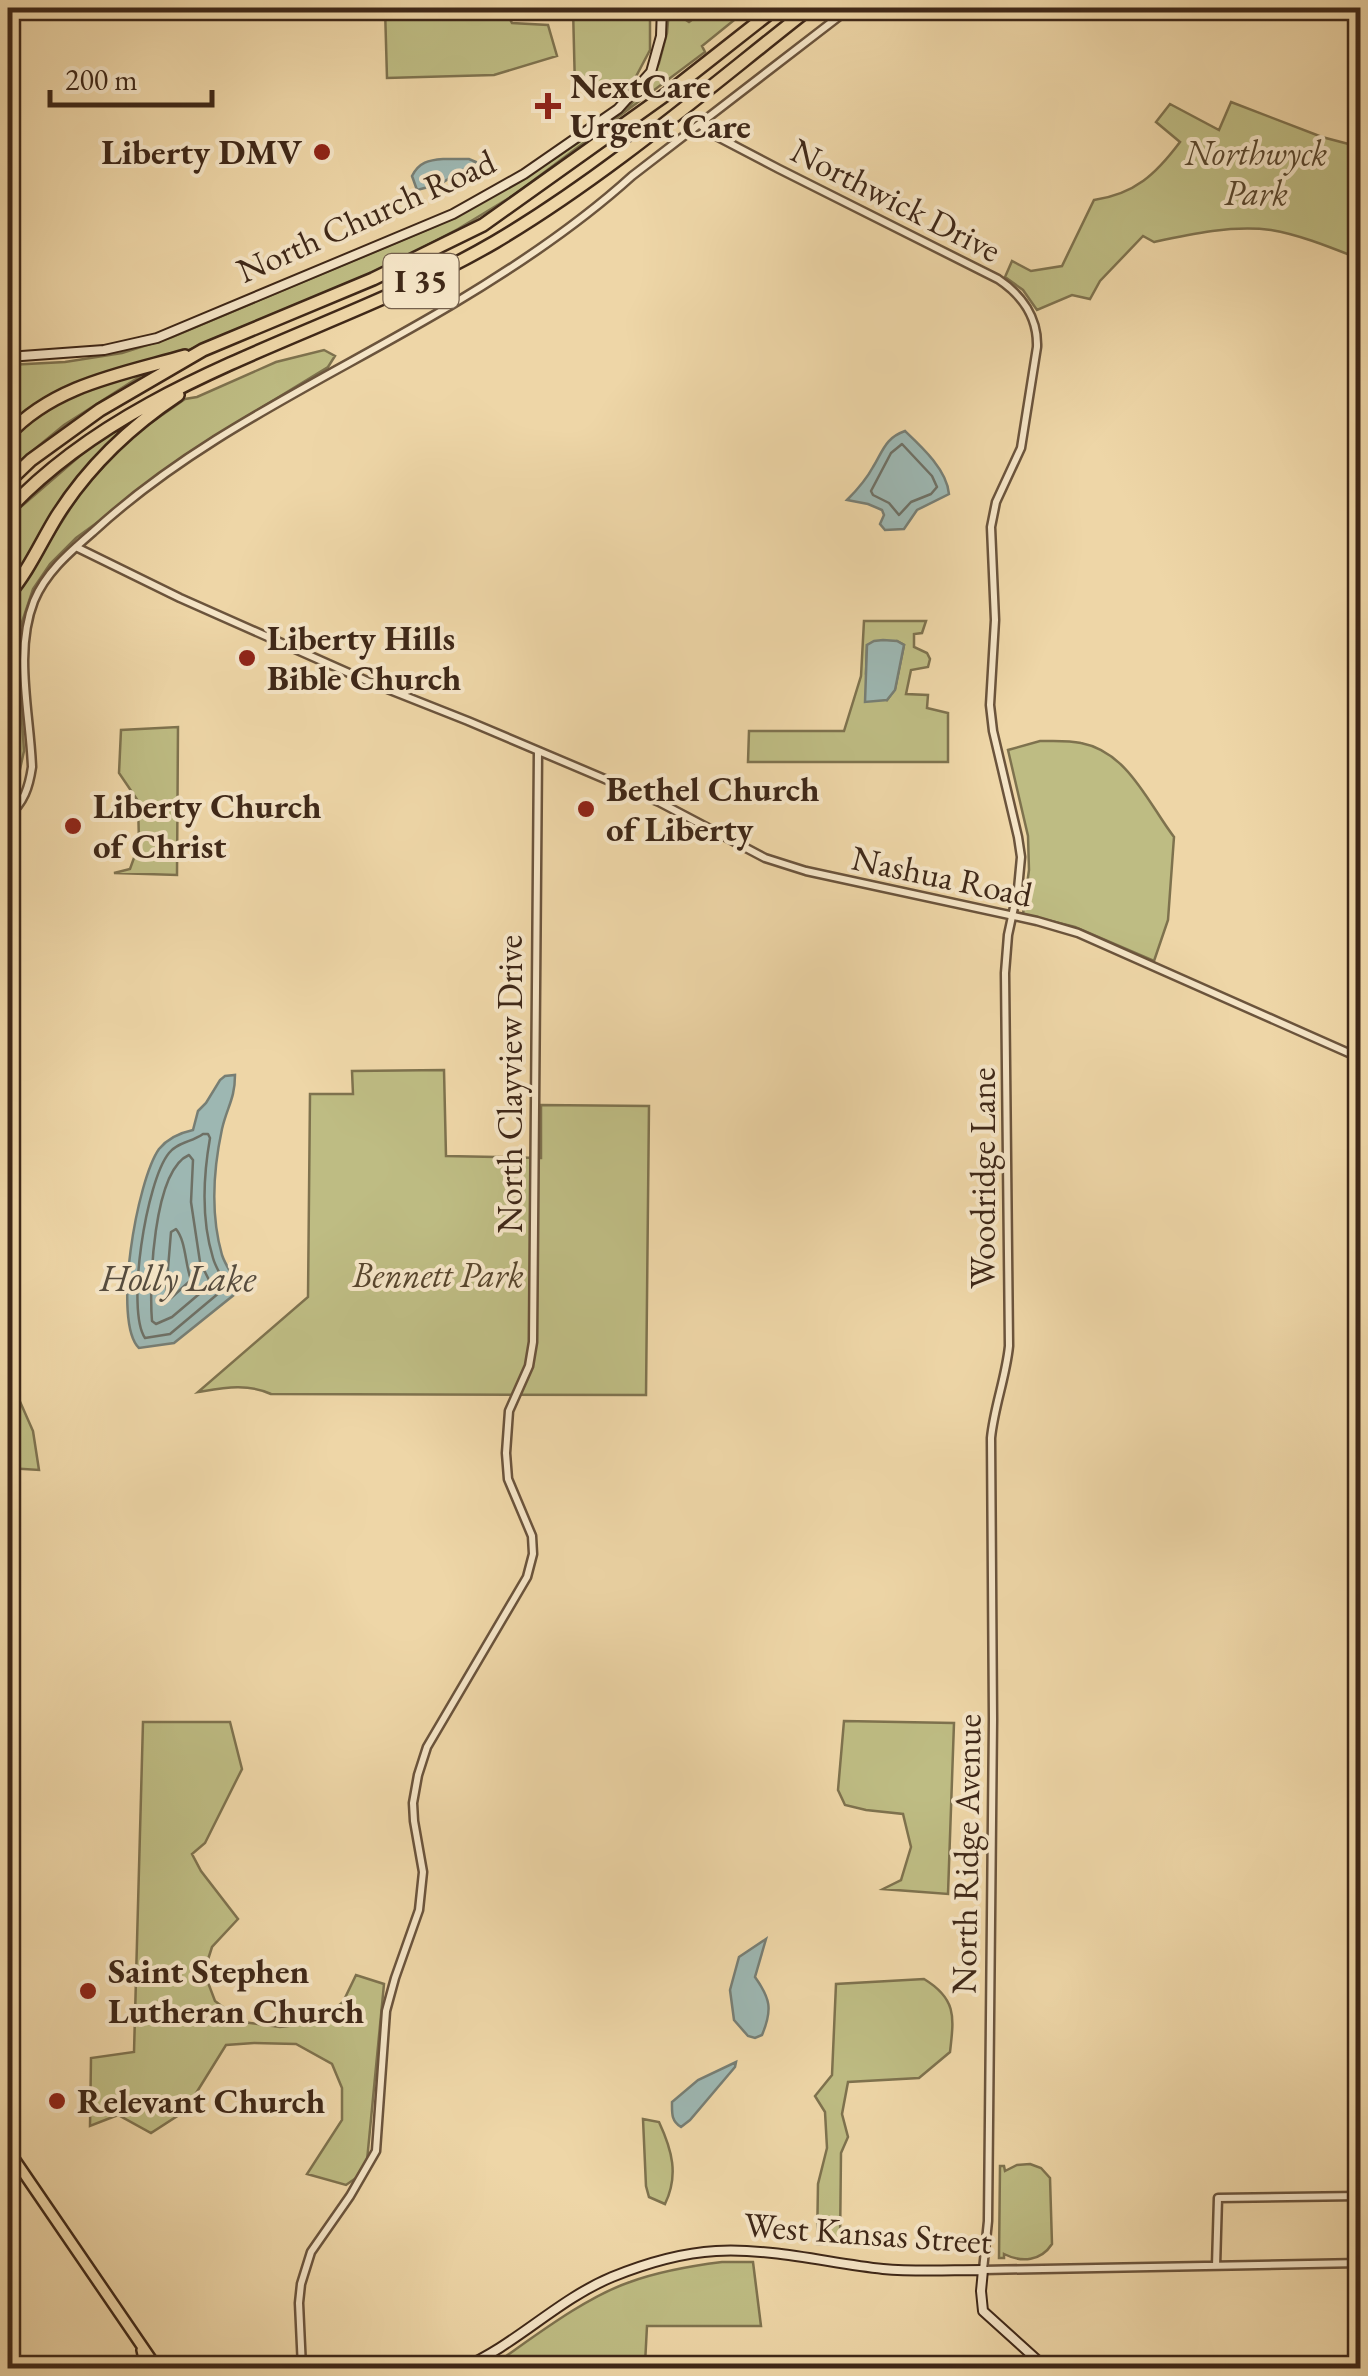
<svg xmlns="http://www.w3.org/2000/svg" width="1368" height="2376" font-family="'EB Garamond',serif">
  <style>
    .green { fill: #bebc83; stroke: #7e724e; stroke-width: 2.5; fill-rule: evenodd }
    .water { fill: #9db7b2; stroke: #777e74; stroke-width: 2.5 }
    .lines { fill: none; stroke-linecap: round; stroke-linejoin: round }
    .shore { stroke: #6e7065; stroke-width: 2.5 }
    .tertiary-casing { stroke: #6b543c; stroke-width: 11 }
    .secondary-casing { stroke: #3f2818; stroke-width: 12 }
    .primary-casing { stroke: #3f2818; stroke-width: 14 }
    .motorway-casing { stroke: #3f2818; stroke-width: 16 }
    .tertiary { stroke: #f4e4c6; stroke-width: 6 }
    .secondary { stroke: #f4e4c6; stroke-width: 8 }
    .primary { stroke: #eed6a7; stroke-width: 9 }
    .motorway { stroke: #eed6a7; stroke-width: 11 }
    .poi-dot { fill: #8f2418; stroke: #f4e4c6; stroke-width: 4 }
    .labels { text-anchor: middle; stroke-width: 8; stroke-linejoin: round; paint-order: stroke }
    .shield { fill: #f4e4c6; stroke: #75604c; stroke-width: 2.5 }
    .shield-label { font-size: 32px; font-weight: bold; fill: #3f2818 }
    .poi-label { font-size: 35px; font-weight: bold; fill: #3f2818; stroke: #f4e4c6; text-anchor: start }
    .park-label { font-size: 35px; font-style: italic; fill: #58462d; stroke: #f4e4c6 }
    .street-label { font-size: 35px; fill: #3f2818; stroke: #f4e4c6 }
    .water-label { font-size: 38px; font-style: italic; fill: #564c3e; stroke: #f4e4c6 }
  </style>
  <rect width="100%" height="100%" fill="#eed6a7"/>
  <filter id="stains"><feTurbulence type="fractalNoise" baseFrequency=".002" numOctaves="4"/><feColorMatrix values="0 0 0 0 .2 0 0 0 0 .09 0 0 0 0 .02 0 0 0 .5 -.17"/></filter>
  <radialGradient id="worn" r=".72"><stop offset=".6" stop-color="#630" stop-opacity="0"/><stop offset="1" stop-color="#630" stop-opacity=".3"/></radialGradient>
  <!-- green -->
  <path class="green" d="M385,8L435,18L436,11L472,13L481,8H504L512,23L548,25L557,56L494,75L387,78Z
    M573,8H650V50L632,84L575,88Z
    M708,8H749L702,46L705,52L514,195L458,229L361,280L189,350L79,384L38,404L8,426V365L65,362L122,353L172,337L438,225L505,189L554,159L623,112L648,87L659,63L667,33L669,9L689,22Z
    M1231,102L1322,137L1360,147V259C1332,248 1301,235 1271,230C1232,225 1191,234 1154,242L1143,236L1100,281L1090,299L1072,295L1037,310L1023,290L1005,277L1012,261L1031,271L1062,266L1094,200C1135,194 1156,174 1180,142L1156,122L1170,104L1219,130Z
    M324,350L335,356L328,367L220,433L76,538L50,564L33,589L20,628L18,658L24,751L15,792L8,802V602L28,575L82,490L132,436L185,399L197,397L276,362Z
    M150,370L64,425L8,471V442L16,433L63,398Z
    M146,411L60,502L8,589V518L89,448Z
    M864,621H926L922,633L914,634V647L927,653L930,659L928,667L911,670L906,694L928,695L927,708L948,713V762H748L749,731H844L861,676ZM897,641L904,645L895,689L887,700L866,674L867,645Z
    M178,727L177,875L114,873L130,869L139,844L138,801L119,773L121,730Z
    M1040,741C1053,741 1068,740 1081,743C1128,752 1148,803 1174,837L1168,920L1154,961L1075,927L1023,914L1029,870L1028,836L1008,750Z
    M444,1070L446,1156L541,1158V1105L649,1106L646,1395L271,1394C247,1383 223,1388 198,1392L308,1297L310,1094H353L352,1071Z
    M8,1339L14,1388L33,1431L39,1470L8,1468Z
    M844,1721L954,1723L948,1894L883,1889L901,1880L911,1847L903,1814L866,1810L845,1805L838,1790Z
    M143,1722H230L242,1769L205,1843L192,1854L201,1871L238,1919L212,1947L204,1972L215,2001L243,2022L280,2027L319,2022L343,2002L356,1975L384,1984L366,2171L346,2185L307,2174L342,2120V2088L332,2064L296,2044L254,2043L226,2045L185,2111L151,2133L118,2115L90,2126L91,2058L134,2052Z
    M924,1979C957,1999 954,2017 950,2052L919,2078L848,2082L842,2114L848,2137L841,2153L840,2245L817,2244L818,2184L827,2148L825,2112L815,2096L832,2075L836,1984Z
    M643,2119L659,2122C672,2150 679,2175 665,2204L649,2197L646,2186Z
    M1030,2164L1041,2168L1050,2178L1052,2244C1041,2261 1022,2263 1004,2254V2258H999L1000,2166H1004L1005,2171L1017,2165Z
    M722,2262H753L761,2326H647L645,2364L572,2366L565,2368H489C530,2340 583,2298 630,2282C660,2271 690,2266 722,2262Z"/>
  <!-- water -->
  <path class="water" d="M443,159H469L476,162L440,184L417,190L412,176C419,162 429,160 443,159Z
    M905,431C922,447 947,470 949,494L917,510L904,529L885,530L880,524L884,515L882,510L868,504L847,500C857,490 866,480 873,467C883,451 885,438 905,431Z
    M883,640L897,641L904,645L895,690L887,700L865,702L867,645L874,641Z
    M235,1075C235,1099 227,1107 222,1129C213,1171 210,1213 222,1255C226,1267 235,1278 240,1290L174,1343L139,1348C112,1322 137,1180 159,1149C168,1138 179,1133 193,1130L198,1111L206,1103L220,1080L225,1076Z
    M766,1939L755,1977C770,1998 773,2009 762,2035L755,2038L748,2036L734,2020L730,1990L739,1957Z
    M736,2062L735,2067L690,2120L681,2127C671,2121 672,2113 672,2102L698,2080Z"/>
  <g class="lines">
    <!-- shore -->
    <path class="shore" d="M902,444L932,476L937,487L931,494L911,502L899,515L889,503L873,495L871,491L891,453Z
      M203,1134H208L210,1138C203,1178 201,1219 213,1258C216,1269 223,1277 226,1287L170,1334L145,1338C126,1310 146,1181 169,1153C178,1142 192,1142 203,1134Z
      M189,1155L193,1160L191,1202L200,1262L211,1284L172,1317L156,1324L152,1321C149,1286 153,1170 189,1155Z
      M176,1229C186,1241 185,1264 191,1280L171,1298L166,1293L171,1232Z"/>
    <defs>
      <path id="tertiary" d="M700,125L716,136L779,169L998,279C1022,295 1038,318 1037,347L1021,448L996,502L991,527L995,620L990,705L993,731L1018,837L1021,857L1018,889L1008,935L1005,973L1009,1346C1006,1377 994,1407 991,1438L993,1719L988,2221L983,2270L1360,2263
        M76,547L180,598L367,681L468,721L659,802L765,858L806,871L1037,921L1078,933L1360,1058
        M8,816C24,803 29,787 32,767C30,713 14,652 34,601C46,572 70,552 93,532C198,435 331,377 453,304C515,267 578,225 632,176L850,8
        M1216,2266L1218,2198L1360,2196
        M302,2368L299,2303L301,2284L311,2252L350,2196L376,2151L386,2011L395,1978L419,1910L423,1872L414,1821L413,1803L418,1775L427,1747L527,1577L533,1554L532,1536L508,1479L506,1453L509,1411L529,1366L533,1342L538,752"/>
      <path id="secondary" d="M8,357L104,350L157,338L453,214L524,174L618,109L651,72L661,36L662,8
        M462,2368C516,2345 557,2300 612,2277C644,2264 681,2253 716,2251C772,2248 828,2263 883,2269C916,2272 950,2270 983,2270L981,2291L983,2311L1046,2368"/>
      <path id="primary" d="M8,2150L157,2368
        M142,2350L146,2368"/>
      <path id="motorway" d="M8,435C54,385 122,374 185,356
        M8,482L31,460L100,410L203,350L373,279L483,225L668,93L776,8
        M8,510C136,373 336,335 495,242C608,175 708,88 810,8
        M8,595C28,572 41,542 57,516C88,467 130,427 178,395"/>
    </defs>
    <!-- tertiary casing -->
    <use href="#tertiary" class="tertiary-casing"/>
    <!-- secondary casing -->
    <use href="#secondary" class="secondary-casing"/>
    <!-- primary casing -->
    <use href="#primary" class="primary-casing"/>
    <!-- motorway casing -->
    <use href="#motorway" class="motorway-casing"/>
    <!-- tertiary -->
    <use href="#tertiary" class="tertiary"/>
    <!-- secondary -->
    <use href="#secondary" class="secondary"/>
    <!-- primary -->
    <use href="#primary" class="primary"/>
    <!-- motorway -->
    <use href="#motorway" class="motorway"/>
  </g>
  <!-- markers -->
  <g class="poi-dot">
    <path d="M543 91h10v10h10v10h-10v10h-10v-10h-10v-10h10z"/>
    <circle cx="322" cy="152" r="10"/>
    <circle cx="247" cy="658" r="10"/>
    <circle cx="586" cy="809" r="10"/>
    <circle cx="73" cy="826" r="10"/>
    <circle cx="88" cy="1991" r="10"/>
    <circle cx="57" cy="2101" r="10"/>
  </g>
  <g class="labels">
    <!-- shield labels -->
    <rect class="shield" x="383.5" y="254" width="75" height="54" rx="8"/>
    <g class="shield-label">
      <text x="421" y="292">I 35</text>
    </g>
    <!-- poi labels -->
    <g class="poi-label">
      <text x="570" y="98">NextCare<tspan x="570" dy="40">Urgent Care</tspan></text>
      <text x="302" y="164" text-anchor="end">Liberty DMV</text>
      <text x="267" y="650">Liberty Hills<tspan x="267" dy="40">Bible Church</tspan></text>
      <text x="606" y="801">Bethel Church<tspan x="606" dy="40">of Liberty</tspan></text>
      <text x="93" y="818">Liberty Church<tspan x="93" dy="40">of Christ</tspan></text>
      <text x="108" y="1983">Saint Stephen<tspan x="108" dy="40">Lutheran Church</tspan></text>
      <text x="77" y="2113">Relevant Church</text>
    </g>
    <!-- park labels -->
    <g class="park-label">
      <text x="1256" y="165">Northwyck<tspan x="1256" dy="40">Park</tspan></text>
      <text x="438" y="1287">Bennett Park</text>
    </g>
    <!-- street labels -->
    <g class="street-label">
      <text transform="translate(896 200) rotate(27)" y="12">Northwick Drive</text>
      <text transform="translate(366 216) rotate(-24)" y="12">North Church Road</text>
      <text transform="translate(942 876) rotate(12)" y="12">Nashua Road</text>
      <text transform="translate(510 1084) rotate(-90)" y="12">North Clayview Drive</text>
      <text transform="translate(983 1178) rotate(-90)" y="12">Woodridge Lane</text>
      <text transform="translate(966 1854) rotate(-89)" y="12">North Ridge Avenue</text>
      <text transform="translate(868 2233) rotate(4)" y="12">West Kansas Street</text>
    </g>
    <!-- water labels -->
    <g class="water-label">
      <text x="178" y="1291">Holly Lake</text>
    </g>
  </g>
  <!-- margin -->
  <rect width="1368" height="2376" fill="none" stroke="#eed6a7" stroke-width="40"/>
  <rect x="10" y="10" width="1348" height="2356" fill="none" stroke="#3f2818" stroke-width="5"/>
  <rect x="20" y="20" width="1328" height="2336" fill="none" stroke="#3f2818" stroke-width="2.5"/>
  <!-- scale -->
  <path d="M50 90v15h162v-15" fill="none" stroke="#3f2818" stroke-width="5"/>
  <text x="65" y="90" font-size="30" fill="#3f2818" stroke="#f4e4c6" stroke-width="8" paint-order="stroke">200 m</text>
  <rect width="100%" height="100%" filter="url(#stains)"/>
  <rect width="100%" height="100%" fill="url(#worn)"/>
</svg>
